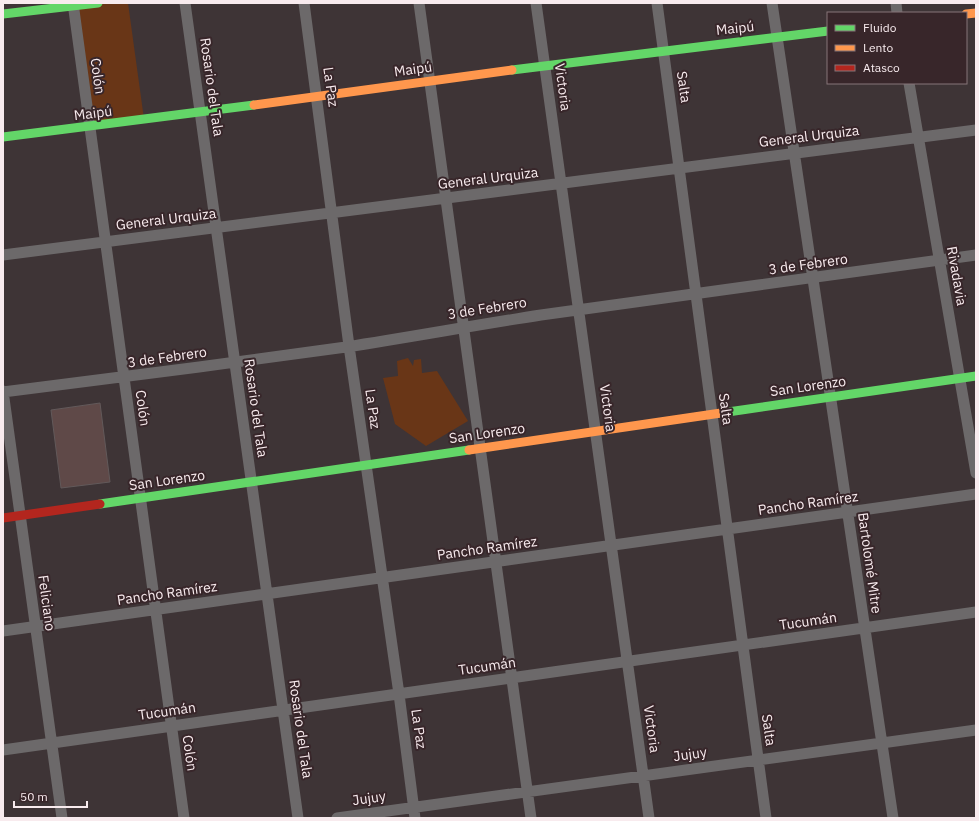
<svg xmlns="http://www.w3.org/2000/svg" width="979" height="821" font-family="'IBM Plex Sans',sans-serif">
  <style>
    .green { fill: #693617 }
    .building { fill: #5f4948; stroke: #62595a }
    .lines { fill: none; stroke-linecap: round; stroke-linejoin: round }
    .street { stroke: #6c696a; stroke-width: 11 }
    .fast { stroke: #63d668; stroke-width: 9 }
    .slow { stroke: #ff974d; stroke-width: 9 }
    .jam { stroke: #b3261e; stroke-width: 9 }
    .labels { text-anchor: middle; stroke-width: 4; stroke-linejoin: round; paint-order: stroke }
    .street-label { font-size: 14px; fill: #f8ebee; stroke: #38262a }
  </style>
  <rect width="100%" height="100%" fill="#3e3436"/>
  <!-- green -->
  <path class="green" d="M104,3H128L144,119L90,126L74,7Z
    M408,358L413,366L414,360L421,359L422,373L437,371L468,421L426,446L395,424L383,378L398,376L397,361Z"/>
  <!-- building -->
  <path class="building" d="M100,403L110,482L61,488L51,410Z"/>
  <g class="lines">
    <!-- street -->
    <path class="street" d="M73,3L184,818
      M185,3L298,818
      M304,3L349,346L399,694L415,818
      M419,3L531,818
      M536,3L649,818
      M657,3L766,818
      M772,3L893,818
      M896,3L897,13
      M909,83L976,473
      M3,255L976,130
      M3,391L62,818
      M3,392C117,378 232,363 346,347C411,337 476,325 541,315C686,294 831,276 976,255
      M3,631L976,494
      M3,750L976,612
      M337,818L976,730"/>
    <!-- fast -->
    <path class="fast" d="M3,14L98,3
      M512,70L828,31
      M3,137L254,105
      M721,413L976,376
      M100,504L469,450"/>
    <!-- slow -->
    <path class="slow" d="M966,14L976,13
      M254,105L512,70
      M469,450L721,413"/>
    <!-- jam -->
    <path class="jam" d="M3,518L100,504"/>
  </g>
  <g class="labels">
    <!-- street labels -->
    <g class="street-label">
      <text transform="translate(735 28) rotate(-6)" y="5">Maipú</text>
      <text transform="translate(413 69) rotate(-8)" y="5">Maipú</text>
      <text transform="translate(98 76) rotate(82)" y="5">Colón</text>
      <text transform="translate(212 87) rotate(82)" y="5">Rosario del Tala</text>
      <text transform="translate(331 87) rotate(82)" y="5">La Paz</text>
      <text transform="translate(563 87) rotate(82)" y="5">Victoria</text>
      <text transform="translate(684 87) rotate(82)" y="5">Salta</text>
      <text transform="translate(93 113) rotate(-7)" y="5">Maipú</text>
      <text transform="translate(809 136) rotate(-7)" y="5">General Urquiza</text>
      <text transform="translate(488 178) rotate(-7)" y="5">General Urquiza</text>
      <text transform="translate(166 219) rotate(-7)" y="5">General Urquiza</text>
      <text transform="translate(808 264) rotate(-8)" y="5">3 de Febrero</text>
      <text transform="translate(957 276) rotate(80)" y="5">Rivadavia</text>
      <text transform="translate(487 308) rotate(-9)" y="5">3 de Febrero</text>
      <text transform="translate(167 357) rotate(-8)" y="5">3 de Febrero</text>
      <text transform="translate(808 386) rotate(-8)" y="5">San Lorenzo</text>
      <text transform="translate(143 408) rotate(82)" y="5">Colón</text>
      <text transform="translate(256 408) rotate(82)" y="5">Rosario del Tala</text>
      <text transform="translate(608 408) rotate(82)" y="5">Victoria</text>
      <text transform="translate(373 409) rotate(82)" y="5">La Paz</text>
      <text transform="translate(726 409) rotate(82)" y="5">Salta</text>
      <text transform="translate(487 433) rotate(-8)" y="5">San Lorenzo</text>
      <text transform="translate(167 480) rotate(-8)" y="5">San Lorenzo</text>
      <text transform="translate(808 503) rotate(-8)" y="5">Pancho Ramírez</text>
      <text transform="translate(487 548) rotate(-8)" y="5">Pancho Ramírez</text>
      <text transform="translate(870 563) rotate(82)" y="5">Bartolomé Mitre</text>
      <text transform="translate(167 593) rotate(-8)" y="5">Pancho Ramírez</text>
      <text transform="translate(47 603) rotate(82)" y="5">Feliciano</text>
      <text transform="translate(808 621) rotate(-8)" y="5">Tucumán</text>
      <text transform="translate(487 666) rotate(-8)" y="5">Tucumán</text>
      <text transform="translate(167 711) rotate(-8)" y="5">Tucumán</text>
      <text transform="translate(301 729) rotate(82)" y="5">Rosario del Tala</text>
      <text transform="translate(419 729) rotate(82)" y="5">La Paz</text>
      <text transform="translate(652 729) rotate(82)" y="5">Victoria</text>
      <text transform="translate(769 730) rotate(82)" y="5">Salta</text>
      <text transform="translate(190 753) rotate(82)" y="5">Colón</text>
      <text transform="translate(690 754) rotate(-8)" y="5">Jujuy</text>
      <text transform="translate(369 798) rotate(-8)" y="5">Jujuy</text>
    </g>
  </g>
  <!-- border -->
  <rect width="979" height="821" fill="none" stroke="#f8ebee" stroke-width="8"/>
  <!-- legend -->
  <rect x="827" y="12" width="140" height="72" fill="#38262a" stroke="#857578"/>
  <rect x="835" y="25" width="20" height="6" fill="#63d668" stroke="#857578"/>
  <text x="863" y="32" font-size="12" fill="#f8ebee">Fluido</text>
  <rect x="835" y="45" width="20" height="6" fill="#ff974d" stroke="#857578"/>
  <text x="863" y="52" font-size="12" fill="#f8ebee">Lento</text>
  <rect x="835" y="65" width="20" height="6" fill="#b3261e" stroke="#857578"/>
  <text x="863" y="72" font-size="12" fill="#f8ebee">Atasco</text>
  <!-- scale -->
  <path d="M14 801v6h73v-6" fill="none" stroke="#f8ebee" stroke-width="2"/>
  <text x="20" y="801" font-size="12" fill="#f8ebee" stroke="#38262a" stroke-width="3" paint-order="stroke">50 m</text>
</svg>
